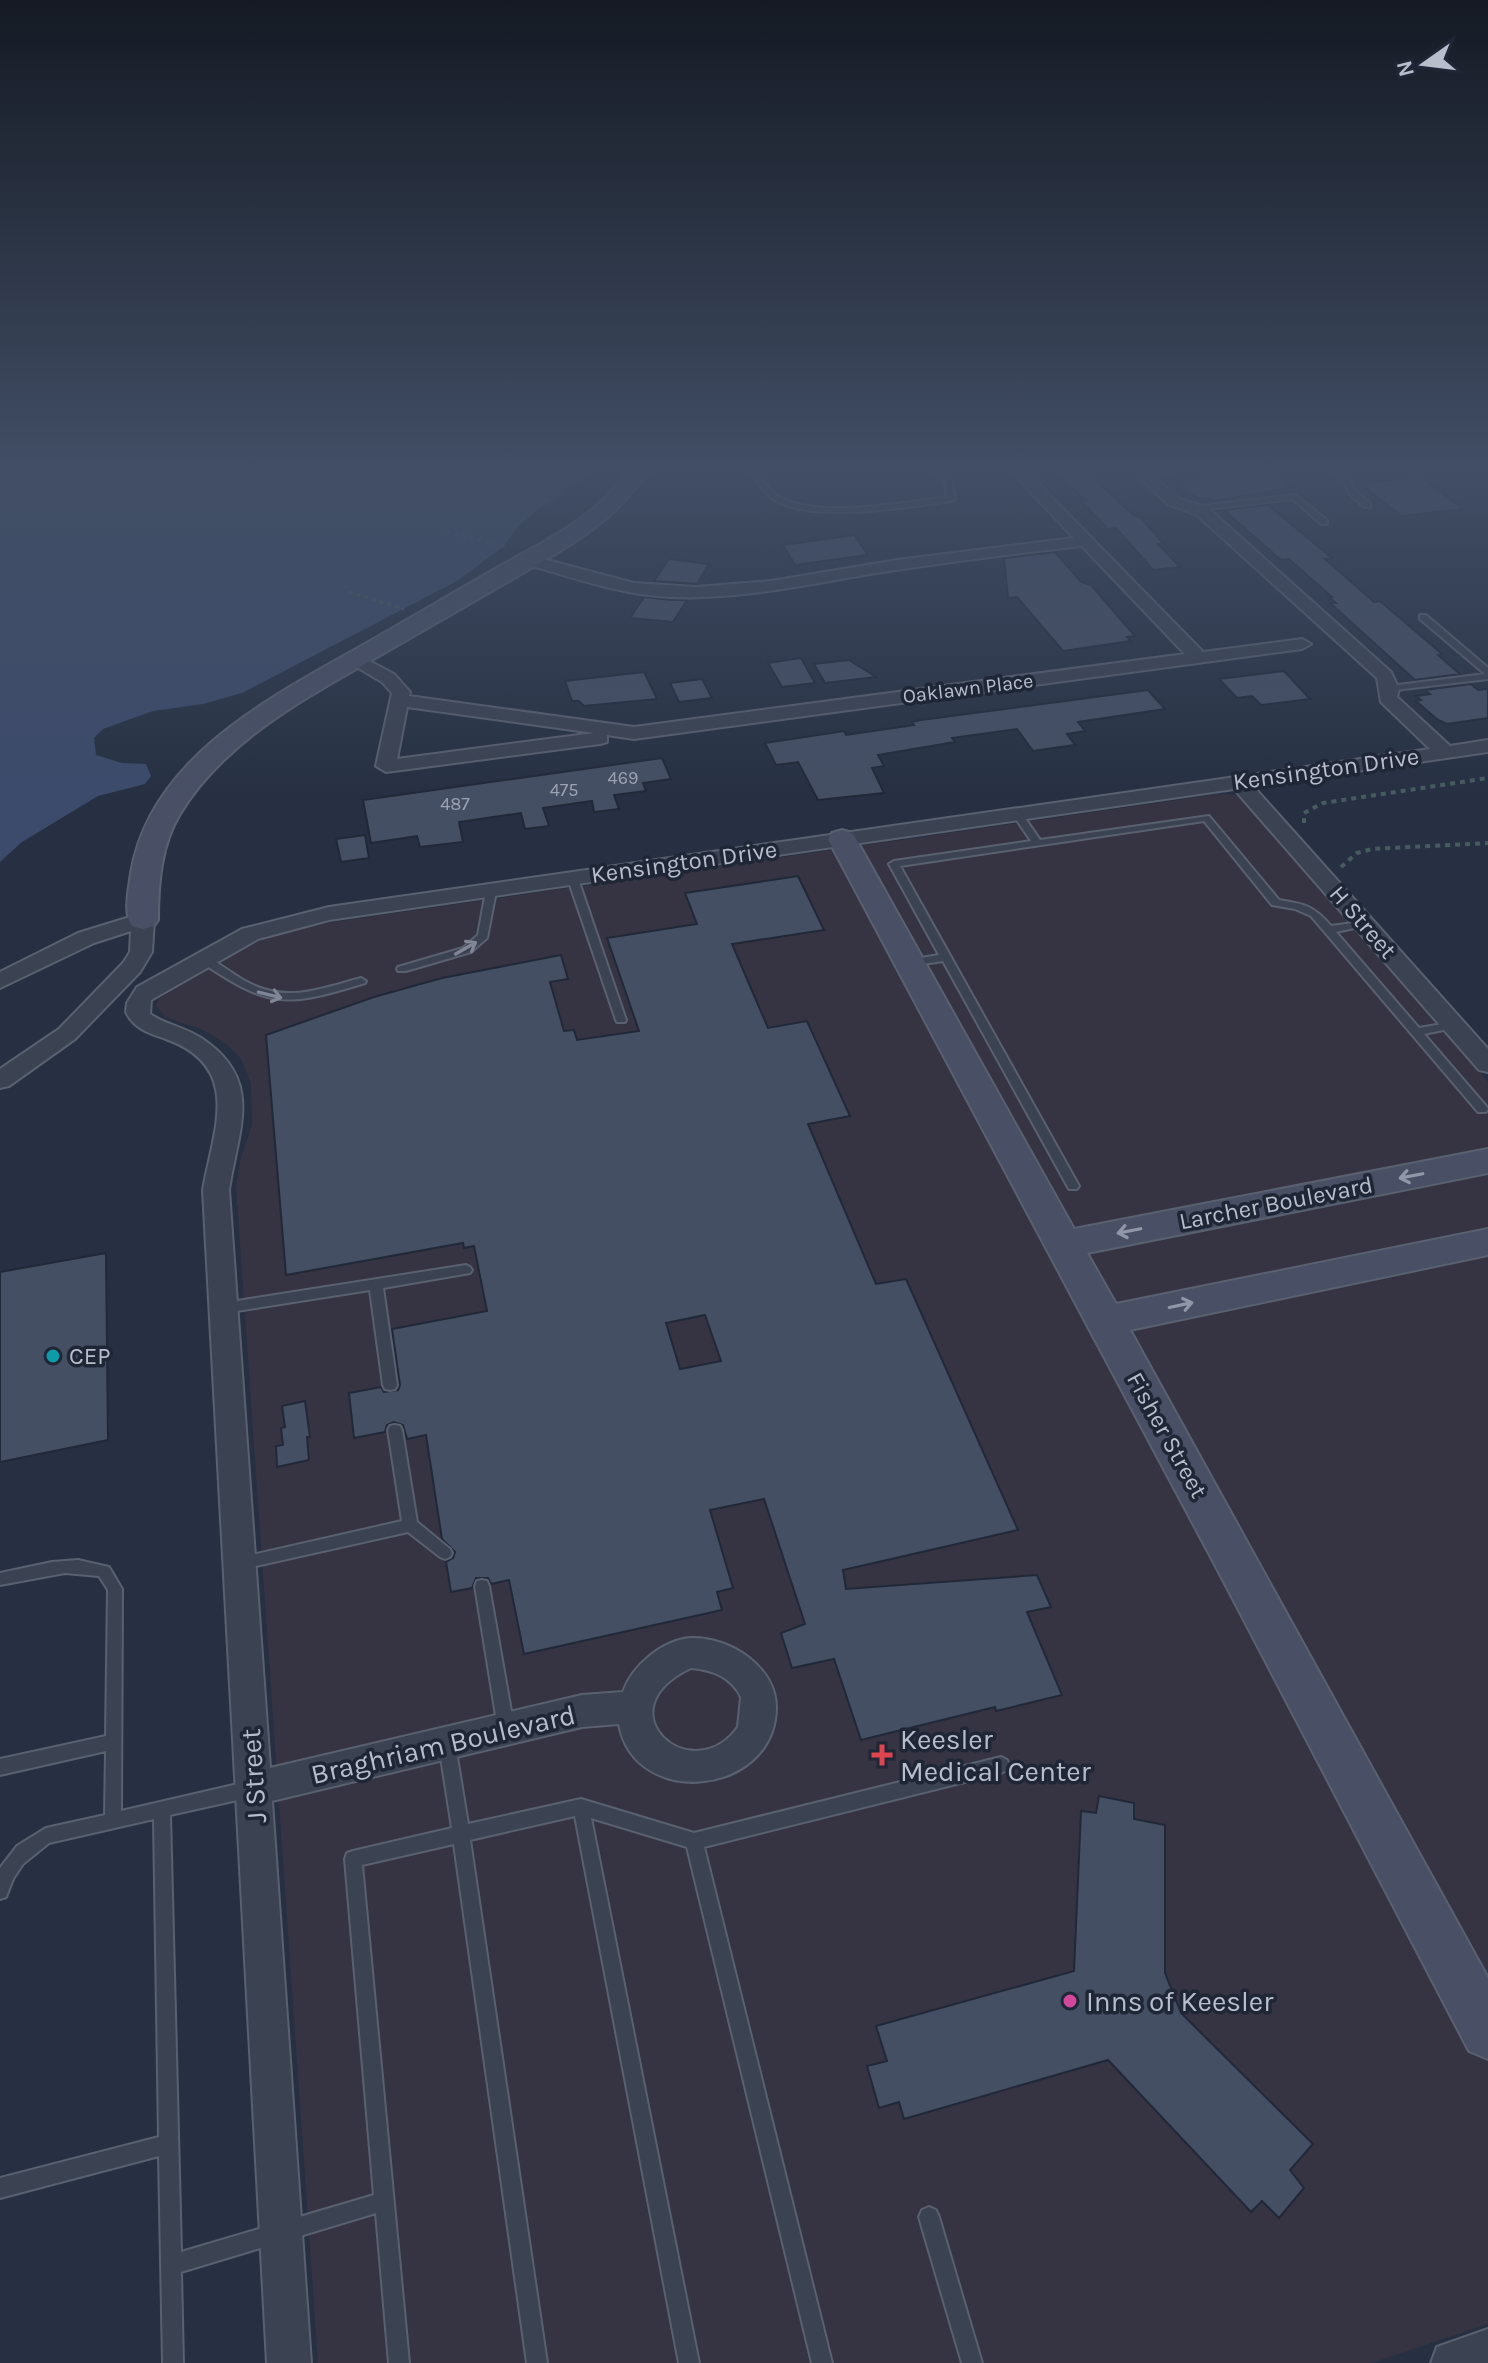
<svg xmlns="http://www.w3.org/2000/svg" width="1488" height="2363" font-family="Karla,sans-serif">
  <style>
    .medical { fill: #363343 }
    .water { fill: #3c4b6b }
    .building { fill: #454f64; stroke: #212939; stroke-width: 2; fill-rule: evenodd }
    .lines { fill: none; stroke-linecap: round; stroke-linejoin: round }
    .lane-casing { stroke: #59606f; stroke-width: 4 }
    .street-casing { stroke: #59606f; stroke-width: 4 }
    .secondary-casing { stroke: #59606f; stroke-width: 4 }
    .path-far1 { stroke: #475a60; stroke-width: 3; stroke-dasharray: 4 4; stroke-linecap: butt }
    .path { stroke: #475a60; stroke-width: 4; stroke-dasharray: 5 5; stroke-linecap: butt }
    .lane { fill: #3b4252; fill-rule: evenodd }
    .street { fill: #3b4252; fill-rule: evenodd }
    .secondary { fill: #495065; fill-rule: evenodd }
    .oneway { stroke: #808695 }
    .oneway2 { stroke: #9197a8 }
    .culture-dot { fill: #0f9aa8; stroke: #1f2737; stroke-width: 3 }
    .health-dot { fill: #e0444e; stroke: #1f2737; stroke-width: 3 }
    .hotel-dot { fill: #d1479c; stroke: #1f2737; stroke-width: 3 }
    .labels { text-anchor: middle; stroke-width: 7; stroke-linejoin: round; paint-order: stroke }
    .far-number-label { font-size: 18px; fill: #9ba2b2 }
    .far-street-label { font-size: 20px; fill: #b8bdcc; stroke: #1f2737 }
    .street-label { font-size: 24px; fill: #b8bdcc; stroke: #1f2737 }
    .poi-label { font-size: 24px; fill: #b8bdcc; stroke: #1f2737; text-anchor: start }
    .near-poi-label { font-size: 28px; fill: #b8bdcc; stroke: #1f2737; text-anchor: start }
    .near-street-label { font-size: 28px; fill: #b8bdcc; stroke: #1f2737 }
  </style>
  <rect width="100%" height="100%" fill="#263042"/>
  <!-- medical -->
  <path class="medical" d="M1219,794L1236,795L1242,800L1488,1082V2324L1372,2363H318L236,1186L240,1161L252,1125L251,1083L241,1059L228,1045L203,1030L165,1017L156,1005L160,998L246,947L276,934L320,924Z"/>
  <!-- water -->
  <path class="water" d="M0,466H600L539,509L518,526L504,546L457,581L242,693L203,704L153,711L103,729L94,738L96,755L122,763L146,764L151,776L145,784L98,796L22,842L0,862Z"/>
  <!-- building -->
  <path class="building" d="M1084,469L1133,515L1141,518L1164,544H1158L1180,567L1153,570L1116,528L1108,529L1082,502L1086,501L1055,472Z
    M1271,470L1292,488L1213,501L1209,498L1198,499L1176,481Z
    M1421,477L1463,509L1401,516L1360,483Z
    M1268,505L1332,558L1325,559L1374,602L1380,601L1442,654L1438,655L1460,674L1415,680L1330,603H1336L1329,597H1332L1289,559L1281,560L1224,510Z
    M854,535L868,555L795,565L783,545Z
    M1055,552L1081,582L1091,585L1135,636L1127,637L1131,641L1063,651L1017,597L1008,598L1004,558Z
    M669,559L709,564L697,584L654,581Z
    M644,597L671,600H687L673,622L630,618Z
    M801,658L815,683L782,687L768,663Z
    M849,660L876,677L825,683L814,664Z
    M1284,671L1310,699L1261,705L1252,696L1237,698L1219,679Z
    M644,672L657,699L584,706L579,701H572L565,681Z
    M702,679L712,698L679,702L670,683Z
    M1471,684L1478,690L1488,689V718L1447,724L1438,720L1416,701L1421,700L1416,696L1430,694L1425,690Z
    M1148,690L1165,709L1078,722L1085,731L1067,734L1075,745L1033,751L1017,729L952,738L955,742L878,755L884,766L872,768L884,793L818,800L798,762L776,765L765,743L844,731L846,735L914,725L912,722L921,720Z
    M662,758L671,779L643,783L646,791L614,795L619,809L594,812L592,801L543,808L549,826L525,829L521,813L459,822L463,842L420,847L417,836L371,843L363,800Z
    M365,835L369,858L341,862L336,839Z
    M798,876L824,930L732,944L768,1028L807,1021L850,1116L808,1124L876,1284L906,1279L1018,1530L843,1570L846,1589L1037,1575L1051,1607L1027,1612L1062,1695L996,1711L995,1707L861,1740L834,1659L792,1668L781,1633L805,1624L764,1499L710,1510L733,1588L717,1592L722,1610L524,1654L509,1580L491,1584L488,1578H476L472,1588L451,1592L446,1562L453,1558L455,1552L442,1539L426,1435L407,1439L403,1425L394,1422L387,1425L385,1432L354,1438L349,1393L381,1387L384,1392L398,1390L400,1385L392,1329L487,1311L474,1246L464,1248L463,1243L286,1275L266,1035L374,997L442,978L561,955L568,979L550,982L564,1031L574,1030L577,1040L639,1031L607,938L697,924L685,893ZM705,1315L721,1361L680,1369L666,1323Z
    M106,1253L108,1440L0,1462V1272Z
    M305,1401L310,1437H307L309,1460L277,1467L276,1446L283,1445L281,1428L285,1427L282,1406Z
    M1099,1796L1134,1803V1819L1165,1825V1973L1181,2013L1313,2144L1290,2170L1304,2188L1279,2218L1262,2201L1251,2212L1108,2060L904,2119L899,2102L879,2108L867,2066L887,2061L876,2026L1074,1971L1081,1811L1096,1813Z"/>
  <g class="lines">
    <defs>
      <path id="lane" d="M746,466H752C762,476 768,492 781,498C820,518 904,503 947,497L945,481L925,466H932L951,480L955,499L951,501C908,507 810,524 773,499C762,492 755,476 746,466Z
        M1326,466H1333L1351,481L1353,489L1370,503V507H1364L1347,491L1346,483Z
        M1295,495L1327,520V524H1321L1293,499L1191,511L1187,509L1191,507Z
        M1420,615H1426L1488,668V679L1387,691L1386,689L1390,686L1485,674L1420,619Z
        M1017,810L1020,811L1040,840L1209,816L1279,900C1305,904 1314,906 1331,926L1368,921V925L1336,932L1419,1028L1454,1022L1458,1023L1459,1025L1458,1027L1424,1034L1486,1106L1488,1109L1486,1112H1478L1311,916L1295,909L1272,905L1204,821L900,866L1079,1186L1077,1189H1069L943,961L909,966L904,963L909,960L939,955L889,864L894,861L1031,841L1012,813Z
        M573,876L578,879L626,1020L625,1022H617L616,1020L568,879Z
        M491,888L496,891L487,938L471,952L406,971H398L397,969L398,967L463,948L478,935L486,891Z
        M202,955C217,961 231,973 245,981C287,1004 319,989 361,978L366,981L365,983C284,1008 269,1008 198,960L197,958L198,956Z
        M466,1265L470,1267L472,1270L470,1273L383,1288L397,1385L395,1389L390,1390L385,1389L383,1385L370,1290L224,1313L219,1311L218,1308L219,1305L224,1303Z
        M395,1425L400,1426L402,1430L417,1522L450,1549L452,1553L450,1557L445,1559L440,1557L408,1532L243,1569L238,1567L236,1563L238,1559L243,1557L402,1521L388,1430L390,1426Z
        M78,1560L109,1567L122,1589L121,1811L251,1781L257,1784L259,1789L257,1794L251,1797L170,1815L181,2252L374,2195L345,1859L347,1853L353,1851L452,1828L439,1745L441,1740L447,1738L453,1740L455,1745L468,1824L581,1799L694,1833L1001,1757L1007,1760L1009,1765L1007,1770L1001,1773L704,1847L832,2363H812L687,1847L591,1818L699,2363H679L575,1816L470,1840L547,2363H527L454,1844L362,1865L409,2363H389L376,2213L181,2272L183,2363H163L159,2156L0,2198V2178L159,2137L154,1819L49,1843L23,1864L13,1879L6,1897L0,1899V1868L17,1846L46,1828L105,1815L106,1751L0,1775V1759L106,1736L108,1590L99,1576L65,1573L0,1585V1573L52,1562Z
        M482,1580L487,1581L489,1586L514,1728L512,1733L506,1735L500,1733L498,1728L475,1586L477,1581Z
        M929,2207L936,2210L939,2217L982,2363H962L919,2217L922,2210Z"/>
      <path id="street" d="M1006,466H1021L1203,652L1302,639L1311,644L1302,649L634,739L607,735V742L600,744L386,772L376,766L392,693L382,682L350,663L347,659L356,654L394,674L410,692L409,696L634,727L1185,654L1082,546C1011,554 940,563 870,574C804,585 738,600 671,597C620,595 571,577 522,563L520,560L528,555L634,583L696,587L771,581L897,560L1074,538ZM407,707L594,733L397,759Z
        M1180,466L1153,476L1178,498L1209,509L1391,672L1399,689L1397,697L1450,746L1488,740V752L1253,786L1488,1049V1072L1479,1070L1234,789L329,920L258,939L151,1000L150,1014C166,1025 185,1027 201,1038C265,1080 238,1129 229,1190L270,1768L582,1695L623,1692C632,1666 662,1640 691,1638C730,1637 777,1667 776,1709C774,1796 634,1810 619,1724L582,1727L272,1801L311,2363H267L203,1190C213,1131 244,1067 166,1039C149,1033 134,1029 126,1012L127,1003L137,987L242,929L329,907L1430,749L1381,702L1377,678L1197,515L1168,504L1138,477L1140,468ZM691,1668C713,1670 731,1677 741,1697L738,1727C693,1791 600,1711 691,1668Z
        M143,913L154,920L152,952L140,972L75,1039L9,1086L0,1088V1069L59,1029L123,963L130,952L131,931L94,943L0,988V972L78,933Z
        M1488,2329V2363H1431L1437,2347Z"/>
      <path id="secondary" d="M630,466H650C620,520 567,547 516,577C472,602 428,628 384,653C311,695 225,739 180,814C161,845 158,884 158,920L154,926L143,929L132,926C123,913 129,889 131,873C150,757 273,696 365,644C411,618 456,591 502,565C549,539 602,514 630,466Z
        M842,830L852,833L856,839L1074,1229L1488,1149V1173L1087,1253L1116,1304L1488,1229V1255L1130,1330L1488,1978V2059L1469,2051L1222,1578L828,839L832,833Z"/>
    </defs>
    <!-- lane casing -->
    <use href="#lane" class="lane-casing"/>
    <!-- street casing -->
    <use href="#street" class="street-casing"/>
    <!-- secondary casing -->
    <use href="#secondary" class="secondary-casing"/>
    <!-- path-far1 -->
    <path class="path-far1" d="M446,532L508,547
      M349,592L404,609"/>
    <!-- path -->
    <path class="path" d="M1304,823V813L1323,803L1488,778
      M1341,867L1357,853L1372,849L1488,843"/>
    <!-- lane -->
    <use href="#lane" class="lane"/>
    <!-- street -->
    <use href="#street" class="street"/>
    <!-- secondary -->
    <use href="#secondary" class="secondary"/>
  </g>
  <!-- one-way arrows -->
  <defs><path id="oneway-shaft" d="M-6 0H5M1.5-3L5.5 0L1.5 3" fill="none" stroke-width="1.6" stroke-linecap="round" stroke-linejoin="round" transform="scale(2)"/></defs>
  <g class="oneway">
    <use href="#oneway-shaft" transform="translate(466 948) rotate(-30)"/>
    <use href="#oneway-shaft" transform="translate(270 995) rotate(14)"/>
  </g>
  <g class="oneway2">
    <use href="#oneway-shaft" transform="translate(1411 1176) rotate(169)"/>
    <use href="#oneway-shaft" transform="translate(1129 1231) rotate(169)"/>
    <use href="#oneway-shaft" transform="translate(1181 1305) rotate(-12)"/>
  </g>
  <!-- sky -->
  <linearGradient id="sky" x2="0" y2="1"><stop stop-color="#151a24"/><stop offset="0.59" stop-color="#414e65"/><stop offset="1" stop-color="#414e65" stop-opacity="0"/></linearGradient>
  <rect width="1488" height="796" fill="url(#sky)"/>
  <!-- markers -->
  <circle class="culture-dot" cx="53" cy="1356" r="8"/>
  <path class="health-dot" d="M878 1743h8v8h8v8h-8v8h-8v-8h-8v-8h8z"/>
  <circle class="hotel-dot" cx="1070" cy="2001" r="8"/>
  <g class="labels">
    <!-- far-number labels -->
    <g class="far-number-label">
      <text x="623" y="784">469</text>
      <text x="564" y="796">475</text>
      <text x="455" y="810">487</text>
    </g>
    <!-- far-street labels -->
    <g class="far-street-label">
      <text transform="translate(968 688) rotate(-7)" y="7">Oaklawn Place</text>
    </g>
    <!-- street labels -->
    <g class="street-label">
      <text transform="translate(1326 769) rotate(-8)" y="8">Kensington Drive</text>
      <text transform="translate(684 862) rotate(-8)" y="8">Kensington Drive</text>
      <text transform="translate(1363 922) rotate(49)" y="8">H Street</text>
      <text transform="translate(1276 1203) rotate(-11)" y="8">Larcher Boulevard</text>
      <text transform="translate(1167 1435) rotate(61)" y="8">Fisher Street</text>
    </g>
    <!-- poi labels -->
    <g class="poi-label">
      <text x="69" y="1364">CEP</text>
    </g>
    <!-- near-poi labels -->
    <g class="near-poi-label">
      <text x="900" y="1749">Keesler<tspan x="900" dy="32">Medical Center</tspan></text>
      <text x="1086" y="2011">Inns of Keesler</text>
    </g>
    <!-- near-street labels -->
    <g class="near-street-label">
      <text transform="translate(443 1744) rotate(-13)" y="10">Braghriam Boulevard</text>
      <text transform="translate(253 1776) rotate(-94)" y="10">J Street</text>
    </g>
  </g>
  <!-- north arrow -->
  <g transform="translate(1424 64) rotate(256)" stroke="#1f2737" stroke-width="6" paint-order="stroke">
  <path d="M0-6L14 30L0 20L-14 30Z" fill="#b8bdcc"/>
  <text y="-12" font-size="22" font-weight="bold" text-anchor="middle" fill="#b8bdcc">N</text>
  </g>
</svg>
